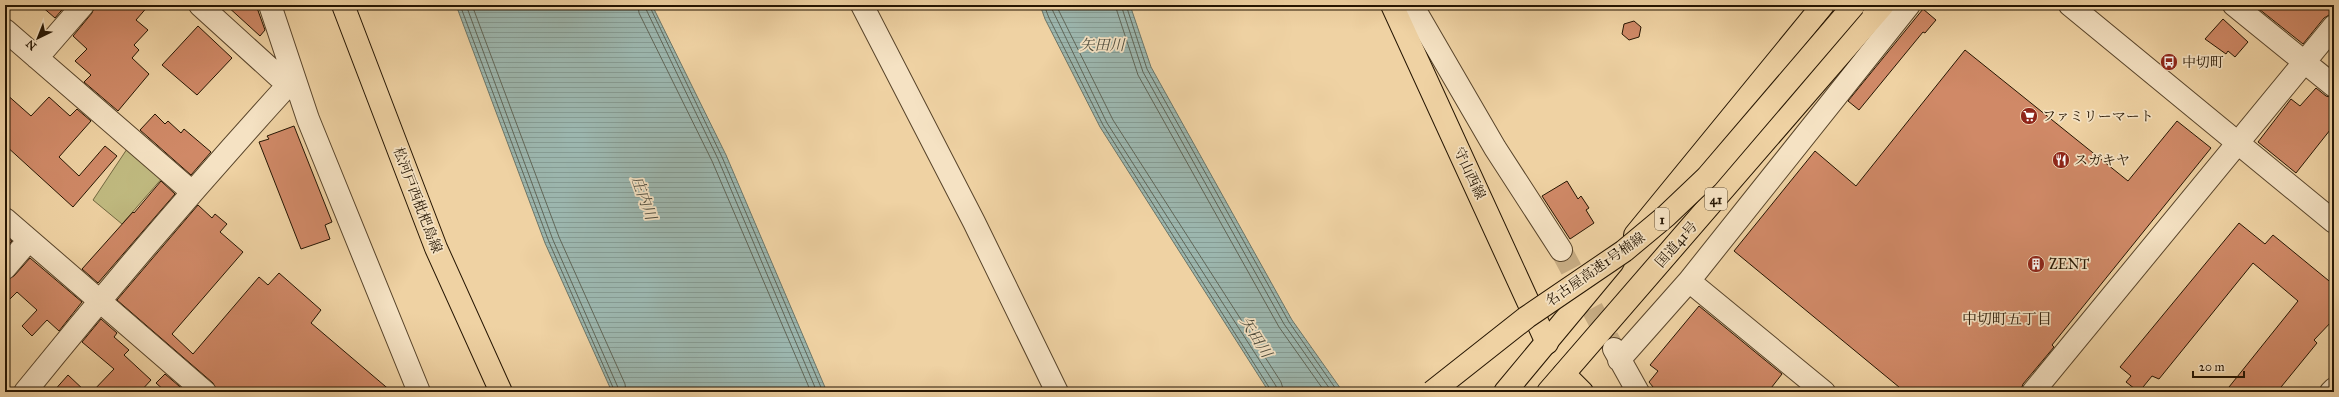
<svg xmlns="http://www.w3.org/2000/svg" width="2339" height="397" font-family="'IM FELL Great Primer','Noto Serif JP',serif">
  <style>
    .green { fill: #c0ba80; stroke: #726841 }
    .water { fill: url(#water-rules); stroke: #6c7669 }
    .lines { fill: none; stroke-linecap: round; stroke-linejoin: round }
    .shore { stroke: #606658; stroke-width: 1 }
    .building { fill: #d08967; stroke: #251502 }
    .minor-tunnel { stroke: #c7ac83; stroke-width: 22; stroke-dasharray: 22 11; stroke-linecap: butt }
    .minor-casing { stroke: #58442a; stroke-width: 24 }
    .major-casing { stroke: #251502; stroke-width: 24 }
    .highway-casing { stroke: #251502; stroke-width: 24 }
    .minor { stroke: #f5e2c3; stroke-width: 22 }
    .major { stroke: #efd2a3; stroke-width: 22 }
    .highway { stroke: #efd2a3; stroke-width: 22 }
    .highway-bridge-casing { stroke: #251502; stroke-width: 24; stroke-linecap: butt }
    .highway-bridge { stroke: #efd2a3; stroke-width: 22 }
    .labels { text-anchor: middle; stroke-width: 3.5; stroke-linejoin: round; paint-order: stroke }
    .shield { fill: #f5e2c3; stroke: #63523c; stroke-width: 1 }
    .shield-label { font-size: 13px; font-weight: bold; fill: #251502 }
    .poi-label { font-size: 14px; fill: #251502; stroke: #f5e2c3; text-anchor: start }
    .street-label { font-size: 14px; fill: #251502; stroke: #f5e2c3 }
    .water-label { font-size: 15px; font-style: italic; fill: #4f4d3e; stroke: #f5e2c3 }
    .neighbourhood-label { font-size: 15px; fill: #251502; stroke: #f5e2c3 }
  </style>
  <defs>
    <pattern id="water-rules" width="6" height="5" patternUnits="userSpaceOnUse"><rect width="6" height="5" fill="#9cb6ae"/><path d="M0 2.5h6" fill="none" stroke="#869c94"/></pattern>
  </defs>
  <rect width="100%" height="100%" fill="#efd2a3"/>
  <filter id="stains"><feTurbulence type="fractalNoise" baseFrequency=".005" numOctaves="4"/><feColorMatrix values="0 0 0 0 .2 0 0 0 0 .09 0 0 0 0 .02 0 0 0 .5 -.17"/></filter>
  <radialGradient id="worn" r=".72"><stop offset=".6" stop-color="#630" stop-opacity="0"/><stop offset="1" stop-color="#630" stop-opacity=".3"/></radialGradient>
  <!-- green -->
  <path class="green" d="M129,146L164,176L122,224L93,200Z"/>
  <!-- water -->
  <path class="water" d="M456,5H652L726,155L827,392H612L545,243Z
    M1040,5H1130L1151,67L1292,320L1343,392H1269L1100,127L1045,19Z"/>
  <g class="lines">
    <!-- shore -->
    <path class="shore" d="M460,5L549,242L615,392
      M466,5L553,240L620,392
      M472,5L559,237L625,384L626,392
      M638,5L639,13L712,161L811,392
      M644,5L718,159L817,392
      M649,5L722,157L823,392
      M1044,5L1049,18L1103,125L1272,392
      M1050,5L1107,123L1276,386L1277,392
      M1056,5L1113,120L1281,382L1284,392
      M1115,5L1138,75L1279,327L1325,392
      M1121,5L1143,72L1284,324L1332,392
      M1126,5L1147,69L1289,322L1338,392"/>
  </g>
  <!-- building -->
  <path class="building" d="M40,5H66L55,18Z
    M95,5H149L136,20L148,30L134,45L139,50L132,58L149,74L118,111L84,82L91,75L75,61L87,49L73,36L92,13Z
    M226,5H256L265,30L260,36Z
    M2254,5H2334V12L2324,18L2303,44Z
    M1923,9L1936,20L1925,33L1923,32L1859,110L1848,101Z
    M2223,19L2248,42L2235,57L2228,51L2226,54L2205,39Z
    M1634,21L1641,27L1639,37L1629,40L1622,34L1624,24Z
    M198,26L232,58L197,95L162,65Z
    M1965,50L2128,181L2177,121L2211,148L2052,345L2054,347L2023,384L2020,392H1905L1734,251L1815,151L1856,186Z
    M2316,88L2326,96L2334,98V125L2296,173L2258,142L2291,99L2300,106Z
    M5,93L31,116L49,97L70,116L77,109L91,121L59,157L79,176L105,146L117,156L73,207L5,145Z
    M155,114L165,124L168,121L181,133L184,129L211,152L191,175L140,130Z
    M294,126L332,222L325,225L330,239L301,249L259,142L269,139L267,136Z
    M161,181L175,194L98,283L82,269L133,212L134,213Z
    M1567,181L1578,199L1581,196L1589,208L1586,210L1594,223L1570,239L1542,196Z
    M198,205L212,218L215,214L227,224L220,232L243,252L172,334L193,354L259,277L268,285L279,273L321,310L311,323L392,392H217L213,383L117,300Z
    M2239,223L2265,244L2273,235L2334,285V319L2314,340L2317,343L2277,392H2225L2298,301L2253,263L2159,379L2152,376L2139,392L2126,382L2131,376L2120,367Z
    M5,236L12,241L5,249Z
    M30,258L82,302L59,331L47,320L32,336L22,326L37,310L17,292L5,304V280L14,276Z
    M1699,306L1782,374L1768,392H1657L1649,382L1658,371L1650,365Z
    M101,319L117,333L114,337L129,350L124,355L151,380L140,392H92L114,369L82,342Z
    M165,374L186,392H166L156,383Z
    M68,375L86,392H53Z"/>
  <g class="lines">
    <!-- minor-tunnel -->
    <path class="minor-tunnel" d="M1561,250L1611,344"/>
    <defs>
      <path id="minor" d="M270,5L308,119L419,392
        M862,5L974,222L1057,392
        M1412,5L1495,148L1561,250
        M2070,5L2334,222
        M2234,5L2334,86
        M5,30L191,191
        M37,58L83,5
        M5,219L205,392
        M5,268L29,240
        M1689,281L1824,392
        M1614,349L1638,392
        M1619,360L1689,281L1909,5
        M25,392C110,287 197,185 288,85L200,5
        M2033,392L2334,26
        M2331,392L2334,389"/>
      <path id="major" d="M343,5L436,248L501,392
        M1392,5L1547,343
        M1564,374L1582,392"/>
      <path id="highway" d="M1635,235L1823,5
        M1505,392L1613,262
        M1548,392L1883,5"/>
    </defs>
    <!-- minor casing -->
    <use href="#minor" class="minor-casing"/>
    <!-- major casing -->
    <use href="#major" class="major-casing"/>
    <!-- highway casing -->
    <use href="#highway" class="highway-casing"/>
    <!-- minor -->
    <use href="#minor" class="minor"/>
    <!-- major -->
    <use href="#major" class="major"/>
    <!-- highway -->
    <use href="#highway" class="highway"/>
    <defs>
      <path id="highway-bridge" d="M1432,392L1527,317L1624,251L1666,216L1707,177L1854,5"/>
    </defs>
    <!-- highway-bridge casing -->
    <use href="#highway-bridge" class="highway-bridge-casing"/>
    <!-- highway-bridge -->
    <use href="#highway-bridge" class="highway-bridge"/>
  </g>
  <!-- icons -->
  <defs>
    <symbol id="bus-disc" viewBox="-11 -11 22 22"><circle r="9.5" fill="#8f2418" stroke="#f5e2c3"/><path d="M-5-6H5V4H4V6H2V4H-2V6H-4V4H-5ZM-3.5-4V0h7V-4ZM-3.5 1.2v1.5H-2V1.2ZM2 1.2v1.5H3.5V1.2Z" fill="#fff"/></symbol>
    <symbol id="supermarket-disc" viewBox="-11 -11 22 22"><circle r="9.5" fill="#8f2418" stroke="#f5e2c3"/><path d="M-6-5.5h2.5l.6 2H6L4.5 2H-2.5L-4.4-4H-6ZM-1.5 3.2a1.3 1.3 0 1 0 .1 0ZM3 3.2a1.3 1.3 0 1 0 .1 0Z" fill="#fff"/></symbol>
    <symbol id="restaurant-disc" viewBox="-11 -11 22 22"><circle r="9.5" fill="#8f2418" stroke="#f5e2c3"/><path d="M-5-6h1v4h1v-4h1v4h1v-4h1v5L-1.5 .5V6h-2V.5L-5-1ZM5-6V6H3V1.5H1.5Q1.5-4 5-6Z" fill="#fff"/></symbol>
    <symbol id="building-disc" viewBox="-11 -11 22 22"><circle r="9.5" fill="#8f2418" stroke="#f5e2c3"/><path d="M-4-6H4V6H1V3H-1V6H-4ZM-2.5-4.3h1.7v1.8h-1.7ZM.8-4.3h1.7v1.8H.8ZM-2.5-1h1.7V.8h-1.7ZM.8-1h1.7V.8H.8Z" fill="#fff"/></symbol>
  </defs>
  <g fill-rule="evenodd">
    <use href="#bus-disc" x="2159" y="52" width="20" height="20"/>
    <use href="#supermarket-disc" x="2019" y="106" width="20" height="20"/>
    <use href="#restaurant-disc" x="2051" y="150" width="20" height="20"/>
    <use href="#building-disc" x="2026" y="254" width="20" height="20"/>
  </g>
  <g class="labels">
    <!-- shield labels -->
    <g class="shield">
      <rect x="1705" y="188" width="22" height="22" rx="3"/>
      <rect x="1655" y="208" width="14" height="22" rx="3"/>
    </g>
    <g class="shield-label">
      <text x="1716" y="204">41</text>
      <text x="1662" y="224">1</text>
    </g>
    <!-- poi labels -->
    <g class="poi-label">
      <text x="2182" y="67">中切町</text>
      <text x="2042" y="121">ファミリーマート</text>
      <text x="2074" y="165">スガキヤ</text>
      <text x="2049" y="269">ZENT</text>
    </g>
    <!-- street labels -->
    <g class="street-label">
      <text transform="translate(1470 173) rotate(65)" y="5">守山西線</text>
      <text transform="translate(418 200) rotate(69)" y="5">松河戸西枇杷島線</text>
      <text transform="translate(1676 244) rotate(-49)" y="5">国道41号</text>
      <text transform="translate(1595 269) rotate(-35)" y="5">名古屋高速1号楠線</text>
    </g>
    <!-- water labels -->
    <g class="water-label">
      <text x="1102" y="50">矢田川</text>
      <text transform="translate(644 198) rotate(70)" y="5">庄内川</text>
      <text transform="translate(1256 337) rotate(58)" y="5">矢田川</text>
    </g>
    <!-- neighbourhood labels -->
    <g class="neighbourhood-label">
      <text x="2007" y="324">中切町五丁目</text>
    </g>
  </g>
  <!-- margin -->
  <rect width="2339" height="397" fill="none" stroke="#efd2a3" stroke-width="20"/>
  <rect x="6" y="6" width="2327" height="385" fill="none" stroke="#251502" stroke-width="2"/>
  <rect x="10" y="10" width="2319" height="377" fill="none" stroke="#251502"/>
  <!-- north arrow -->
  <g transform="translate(38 38) rotate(223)" stroke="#f5e2c3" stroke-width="3" paint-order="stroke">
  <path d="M0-3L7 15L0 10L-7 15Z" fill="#251502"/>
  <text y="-6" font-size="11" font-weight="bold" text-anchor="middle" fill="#251502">N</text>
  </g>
  <!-- scale -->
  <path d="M2193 371v6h51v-6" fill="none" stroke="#251502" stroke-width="2"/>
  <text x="2199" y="371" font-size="12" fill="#251502" stroke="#f5e2c3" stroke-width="3" paint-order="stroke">20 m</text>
  <rect width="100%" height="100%" filter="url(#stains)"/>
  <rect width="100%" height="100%" fill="url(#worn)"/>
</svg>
